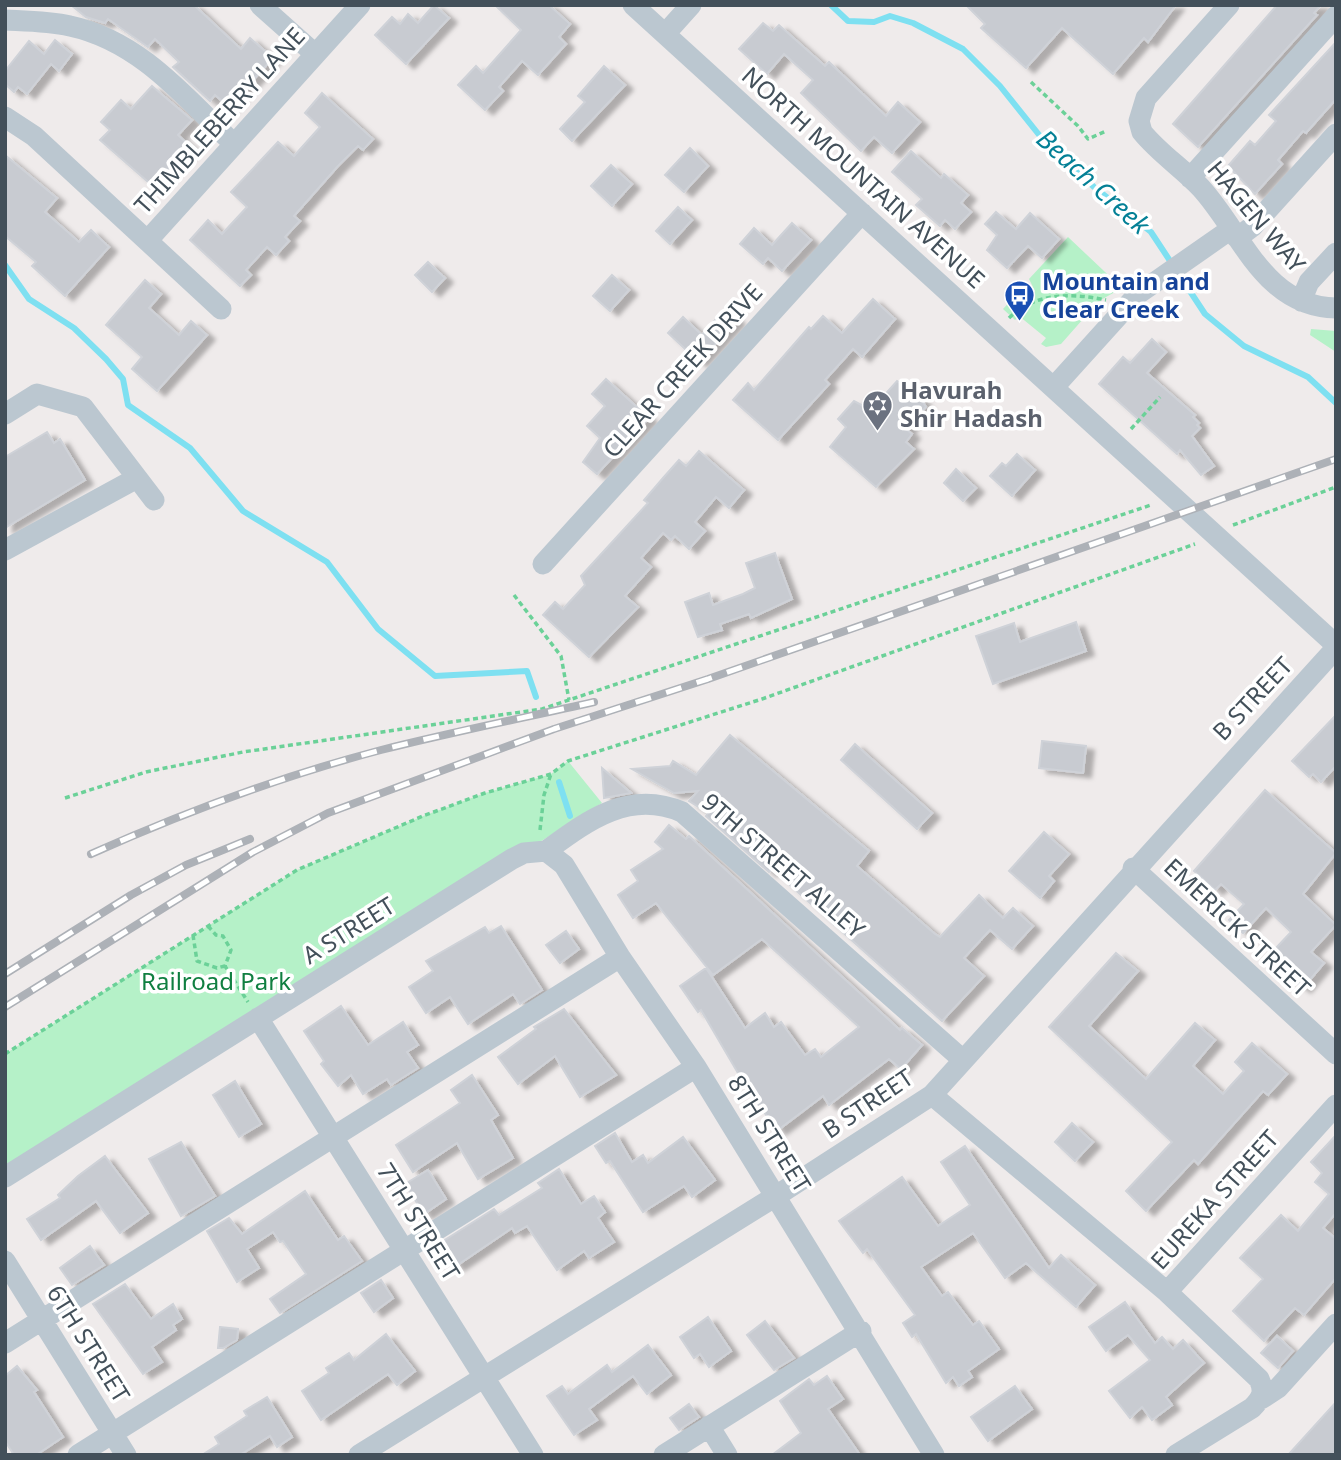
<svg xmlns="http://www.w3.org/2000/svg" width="1341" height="1460" font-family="'Noto Sans',sans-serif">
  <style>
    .green { fill: #b5f1c8 }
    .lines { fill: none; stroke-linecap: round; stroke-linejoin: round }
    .stream { stroke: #7ee0f1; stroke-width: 6 }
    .building { fill: #c8cbd1; stroke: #cfd2d8; stroke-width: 2; filter: url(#shadow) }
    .path { stroke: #6bd198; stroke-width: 3.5; stroke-dasharray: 5 3.5; stroke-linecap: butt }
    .minor { stroke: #bbc7d0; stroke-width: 21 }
    .rail-casing { stroke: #adb1b7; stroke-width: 8 }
    .rail { stroke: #fff; stroke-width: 5; stroke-dasharray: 16; stroke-linecap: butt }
    .labels { text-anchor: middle; stroke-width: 7; stroke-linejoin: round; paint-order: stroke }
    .street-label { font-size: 24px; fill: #43505a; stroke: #fff }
    .transit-label { font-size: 24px; font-weight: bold; fill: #164399; stroke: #fff; text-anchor: start }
    .worship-label { font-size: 24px; font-weight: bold; fill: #5b616d; stroke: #fff; text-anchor: start }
    .park-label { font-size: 24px; fill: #107f41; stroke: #fff }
    .water-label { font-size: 26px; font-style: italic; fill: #048096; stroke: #fff }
  </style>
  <defs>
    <filter id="shadow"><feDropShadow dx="8" dy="4.5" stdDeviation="2" flood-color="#0004"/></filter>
  </defs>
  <rect width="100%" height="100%" fill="#efebeb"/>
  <!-- green -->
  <path class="green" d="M1068,237L1122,288L1099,301L1061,344L1046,347L1041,344L1046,338L1019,316L1015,320L1003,309L1016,295L1028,299L1035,291L1029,279Z
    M1311,329L1336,331V352L1310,335Z
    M568,761L602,803L5,1177V1054L297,870L423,816L485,793L551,774Z"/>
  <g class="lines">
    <!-- stream -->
    <path class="stream" d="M831,5L848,21L874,22L890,16L913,23L963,49L1000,86L1040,136L1094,187L1151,232L1205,314L1244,346L1308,377L1336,403
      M5,265L29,299L74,328L106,359L123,379L128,405L190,448L243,511L327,562L378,629L435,676L527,671L536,697
      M559,782L570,816"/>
  </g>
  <!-- building -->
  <path class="building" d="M71,5H194L241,49L250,38L273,58L229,107L215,95L210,101L173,67L179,62L155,39L148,47L108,19L105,23L86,17Z
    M434,5L449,18L406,64L375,35L392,17L400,24L408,14L418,23Z
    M495,5H549L570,24L559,37L566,44L538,75L522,61L499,87L503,91L485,110L458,85L476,66L483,73L521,30Z
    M966,5H1176L1148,42L1144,38L1113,74L1062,28L1026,68L981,28L985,24Z
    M1277,5H1321L1314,13L1317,15L1198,147L1173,124Z
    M763,23L773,31L779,25L825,66L829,62L886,116L898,102L920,122L892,153L874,137L861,151L801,93L813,80L784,54L767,74L739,49Z
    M55,40L72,54L59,71L51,64L27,94L18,87L14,92L5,84V71L29,41L44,54Z
    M1336,42V99L1306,133L1303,131L1278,160L1282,164L1255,194L1228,166L1250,141L1255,145L1276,121L1269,115Z
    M604,66L625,85L572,141L560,129L585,102L578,96Z
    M152,86L192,120L178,135L192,148L155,188L100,140L110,130L101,122L121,100L131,109Z
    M322,93L373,139L363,150L358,146L338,166L294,216L300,221L285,237L289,241L276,255L267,247L246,270L251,275L240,286L190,240L208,220L222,234L247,207L231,192L278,142L294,156L320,127L305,113Z
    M690,148L708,166L684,192L665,175Z
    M911,151L941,178L944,174L968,195L961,203L971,212L955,229L945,220L940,226L916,205L922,199L892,172Z
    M5,155L57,198L45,212L79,242L91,230L109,247L65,296L32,266L36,262L5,236Z
    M611,165L632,184L612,206L591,186Z
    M678,207L692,220L670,244L656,231Z
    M996,212L1016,229L1030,213L1059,239L1042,258L1028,246L1007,268L987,250L997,235L985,224Z
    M792,223L811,240L782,271L768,258L763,264L740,244L754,228L772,245Z
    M428,262L445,278L432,292L415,275Z
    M612,275L629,290L610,311L593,296Z
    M145,280L161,294L149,308L179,335L191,321L207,335L157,391L132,369L142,357L106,325Z
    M873,299L895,319L862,357L853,349L825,380L829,384L778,440L733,400L748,383L754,390L809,327L811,329L823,316L842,333Z
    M725,309L737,320L699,362L668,333L683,317L702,335Z
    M1152,339L1166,352L1147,373L1195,415L1193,417L1199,423L1197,425L1200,428L1192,436L1214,466L1201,475L1180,450L1177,454L1099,384L1123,357L1130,363Z
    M606,379L649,418L597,474L583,462L600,438L587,426L605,406L592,394Z
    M897,381L921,399L926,407L906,429L912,434L906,442L914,449L876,487L830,447L846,427L838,419L854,401L871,410Z
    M47,432L54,443L60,439L85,480L5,528V457Z
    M699,451L744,490L729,508L716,497L695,522L705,531L689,549L675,536L671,540L663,533L641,558L651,567L625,596L638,607L589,657L543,615L555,602L563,609L585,585L581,576L648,503L644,500L663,478L679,460L686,466Z
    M1017,454L1035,470L1012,496L990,476L1002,463L1006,466Z
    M956,469L976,488L963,501L944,483Z
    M775,553L792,599L751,618L749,614L720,624L722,630L698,637L685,602L709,593L713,605L743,594L755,588L746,563Z
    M1076,622L1086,651L993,684L976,636L1014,623L1020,642Z
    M1336,715V766L1321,782L1313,774L1309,777L1292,761Z
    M730,735L869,851L857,866L935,934L940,937L979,895L1003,918L1013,908L1033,926L1012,949L990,930L964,958L984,976L942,1021L772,869L769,872L706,816L708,813L689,801L698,791L674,793L632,769L670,766L673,761L696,775Z
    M1042,741L1086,746L1083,773L1039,768Z
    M855,744L932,813L917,829L841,760Z
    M602,768L631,793L604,798Z
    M1265,790L1336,853L1303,894L1336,925L1311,952L1324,963L1303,988L1285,974L1292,966L1275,949L1291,932L1266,908L1243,933L1229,920L1244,904L1221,884L1215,890L1194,871Z
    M669,825L686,839L689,836L900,1030L902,1028L922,1045L901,1069L889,1059L829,1105L823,1096L778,1130L752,1097L701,1010L698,1012L680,986L706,968L745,1028L765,1013L774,1027L781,1022L805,1055L815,1049L821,1057L859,1027L762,939L713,975L656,903L633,918L618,895L638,881L631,870L663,849L655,842Z
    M1044,832L1069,854L1049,876L1054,881L1040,898L1009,871Z
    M501,926L542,990L520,1004L513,994L468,1024L450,997L426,1013L409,987L433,971L426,961L485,927L489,933Z
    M566,931L579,949L560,963L546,945Z
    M1116,953L1138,971L1089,1026L1146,1079L1195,1023L1215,1040L1193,1066L1223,1094L1244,1071L1235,1062L1252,1043L1287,1074L1268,1095L1263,1091L1198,1164L1194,1160L1146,1211L1126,1191L1172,1142L1049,1027Z
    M341,1006L368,1045L403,1022L418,1045L407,1052L418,1068L391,1085L387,1079L363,1094L351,1075L338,1086L321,1064L324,1061L304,1031Z
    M564,1009L616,1075L580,1097L555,1056L518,1084L498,1057L536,1029L534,1027Z
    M472,1075L498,1115L491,1120L513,1158L478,1179L457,1143L413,1172L396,1145L460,1103L451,1090Z
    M235,1081L261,1124L239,1137L213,1095Z
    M1072,1123L1093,1142L1075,1161L1055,1142Z
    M615,1133L632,1162L643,1155L648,1163L683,1137L715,1180L692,1197L684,1186L643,1212L610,1161L606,1163L595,1146Z
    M1336,1135V1213L1323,1228L1336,1239V1278L1304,1315L1295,1308L1264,1341L1233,1311L1263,1279L1240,1258L1281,1215L1298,1231L1329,1194L1315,1182L1322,1173L1311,1162Z
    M181,1142L215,1196L181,1216L149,1159Z
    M965,1146L1049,1268L1061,1255L1095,1285L1076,1307L1026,1263L1005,1278L973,1233L921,1267L942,1296L948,1292L973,1325L979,1321L999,1349L968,1371L972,1377L959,1386L953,1377L946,1383L916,1334L912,1337L903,1323L915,1315L867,1249L863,1253L839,1221L902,1177L938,1226L970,1205L941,1162Z
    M105,1156L148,1213L120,1233L96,1201L41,1240L27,1219L60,1198L58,1195L78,1176Z
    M559,1169L581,1204L594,1196L605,1212L598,1218L614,1242L589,1258L584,1251L557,1270L527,1226L515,1233L512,1228L456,1266L440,1243L494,1209L499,1215L542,1188L538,1183Z
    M428,1170L446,1199L424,1214L405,1184Z
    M305,1191L338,1240L344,1236L362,1261L280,1313L270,1299L306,1274L283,1241L280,1242L273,1232L247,1249L259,1268L237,1282L207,1231L229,1218L242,1234Z
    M90,1246L104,1265L72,1285L60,1268Z
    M381,1280L393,1298L374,1312L361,1293Z
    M125,1284L151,1319L173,1304L182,1319L173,1325L176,1330L152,1347L162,1362L143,1374L93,1304Z
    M1125,1302L1155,1343L1162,1337L1173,1349L1183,1340L1204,1363L1166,1397L1172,1405L1152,1420L1142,1407L1130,1418L1109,1391L1150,1360L1128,1335L1106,1351L1089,1327Z
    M708,1317L731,1351L709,1367L700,1354L694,1358L680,1337Z
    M765,1321L794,1358L774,1370L747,1335Z
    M220,1327L238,1329L237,1340L223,1348H218Z
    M386,1334L415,1371L397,1385L388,1374L321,1420L302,1391L329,1373L326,1368L349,1353L354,1360Z
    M1277,1336L1293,1351L1278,1368L1261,1353Z
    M648,1345L671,1375L647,1394L633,1376L589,1409L597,1420L574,1435L547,1396L562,1386L568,1394L607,1365L612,1372Z
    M17,1366L37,1390L34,1392L63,1437L36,1455H14L5,1441V1376Z
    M827,1376L843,1399L828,1409L860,1455H772L801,1433L780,1401L809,1379L814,1385Z
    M1015,1386L1032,1409L988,1441L971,1417Z
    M267,1397L292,1437L277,1447L270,1436L240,1455H202L219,1444L215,1437L247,1416L244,1411Z
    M1336,1402V1455H1288Z
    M689,1404L699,1417L679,1430L670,1418Z"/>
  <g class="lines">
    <!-- path -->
    <path class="path" d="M1031,82L1078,126L1088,139L1106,131
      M1009,318C1035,292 1073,293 1106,300
      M1131,429L1160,397
      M1233,525L1336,487
      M514,595L561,656L569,700
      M65,798L146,772L243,752L542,709L1151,505
      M540,830L544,795L551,774
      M208,926L216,935L223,936L231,950L225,966L248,1002
      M193,935L197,961L217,968L225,966
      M5,1054L297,870L423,816L485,793L551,774L568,761L762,699L1195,544"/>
    <!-- minor -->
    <path class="minor" d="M260,5L315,54
      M633,5L1336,645
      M1229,5L1146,98L1139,121L1142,132C1159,153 1182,168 1201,188C1242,233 1264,307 1336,308
      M5,20C26,21 49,21 70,26C140,41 185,97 234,144
      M665,34L691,5
      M5,117L34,136L221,309
      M1190,178L1336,16
      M1237,238L1253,226L1336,134
      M148,240L360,5
      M1301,301L1309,282L1336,253
      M1054,387L1138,294L1231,229
      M5,414L37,394L83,407L154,500
      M5,550L137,478
      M543,564L862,213
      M546,851C587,821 629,789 682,812L963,1060
      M1133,868L1336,1054
      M258,1018L533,1455
      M932,1095L1167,1292
      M5,1177L512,859L524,853L546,851L564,865L620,957L696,1067L934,1455
      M5,1261L126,1455
      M5,1343L620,957
      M1261,1399L1278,1388L1336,1324
      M709,1426L727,1455
      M78,1455L696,1067
      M359,1455L776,1196L932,1095L1336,648
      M664,1455L861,1331
      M1176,1455L1252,1408C1262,1398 1265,1392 1259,1379L1167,1292L1336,1105"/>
    <defs>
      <path id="rail" d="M91,854C185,812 282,776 381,750C452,732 523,718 594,702
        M5,974L131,895L186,865L250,839
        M5,1007L253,852L328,813L554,729L708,679L1336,459"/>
    </defs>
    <!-- rail casing -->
    <use href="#rail" class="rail-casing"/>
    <!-- rail -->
    <use href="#rail" class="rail"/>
  </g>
  <!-- icons -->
  <defs>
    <symbol id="bus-pin" viewBox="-11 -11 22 30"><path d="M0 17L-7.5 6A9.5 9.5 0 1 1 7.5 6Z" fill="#1a4fb4" stroke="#fff"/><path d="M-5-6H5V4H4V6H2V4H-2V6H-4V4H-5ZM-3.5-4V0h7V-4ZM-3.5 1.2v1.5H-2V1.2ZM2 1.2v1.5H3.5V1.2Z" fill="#fff"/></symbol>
    <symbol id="synagogue-pin" viewBox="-11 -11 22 30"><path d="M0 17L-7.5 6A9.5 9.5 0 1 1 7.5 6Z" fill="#6b7280" stroke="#fff"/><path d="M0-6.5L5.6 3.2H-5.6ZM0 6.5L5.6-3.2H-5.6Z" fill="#fff"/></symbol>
  </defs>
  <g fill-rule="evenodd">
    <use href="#bus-pin" x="1002" y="278" width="35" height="47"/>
    <use href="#synagogue-pin" x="860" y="388" width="35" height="47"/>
  </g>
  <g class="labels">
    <!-- street labels -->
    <g class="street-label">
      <text transform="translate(220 121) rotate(-48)" y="8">THIMBLEBERRY LANE</text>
      <text transform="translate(863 178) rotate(42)" y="8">NORTH MOUNTAIN AVENUE</text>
      <text transform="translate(1256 217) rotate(50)" y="8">HAGEN WAY</text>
      <text transform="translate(683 371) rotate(-48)" y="8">CLEAR CREEK DRIVE</text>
      <text transform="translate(1253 699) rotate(-47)" y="8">B STREET</text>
      <text transform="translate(783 866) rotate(41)" y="8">9TH STREET ALLEY</text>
      <text transform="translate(1237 928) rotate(43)" y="8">EMERICK STREET</text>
      <text transform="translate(349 931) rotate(-32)" y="8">A STREET</text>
      <text transform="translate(868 1104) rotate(-34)" y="8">B STREET</text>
      <text transform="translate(769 1134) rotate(58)" y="8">8TH STREET</text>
      <text transform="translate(1215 1200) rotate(-48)" y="8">EUREKA STREET</text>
      <text transform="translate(418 1222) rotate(58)" y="8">7TH STREET</text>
      <text transform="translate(88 1344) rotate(58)" y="8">6TH STREET</text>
    </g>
    <!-- transit labels -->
    <g class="transit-label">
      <text x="1042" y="290">Mountain and<tspan x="1042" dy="28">Clear Creek</tspan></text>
    </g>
    <!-- worship labels -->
    <g class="worship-label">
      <text x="900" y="399">Havurah<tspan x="900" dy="28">Shir Hadash</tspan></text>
    </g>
    <!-- park labels -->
    <g class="park-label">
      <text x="216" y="990">Railroad Park</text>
    </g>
    <!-- water labels -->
    <g class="water-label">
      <text transform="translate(1093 182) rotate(42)" y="9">Beach Creek</text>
    </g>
  </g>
  <!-- border -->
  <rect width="1341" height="1460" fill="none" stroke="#43505a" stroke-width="14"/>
</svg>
